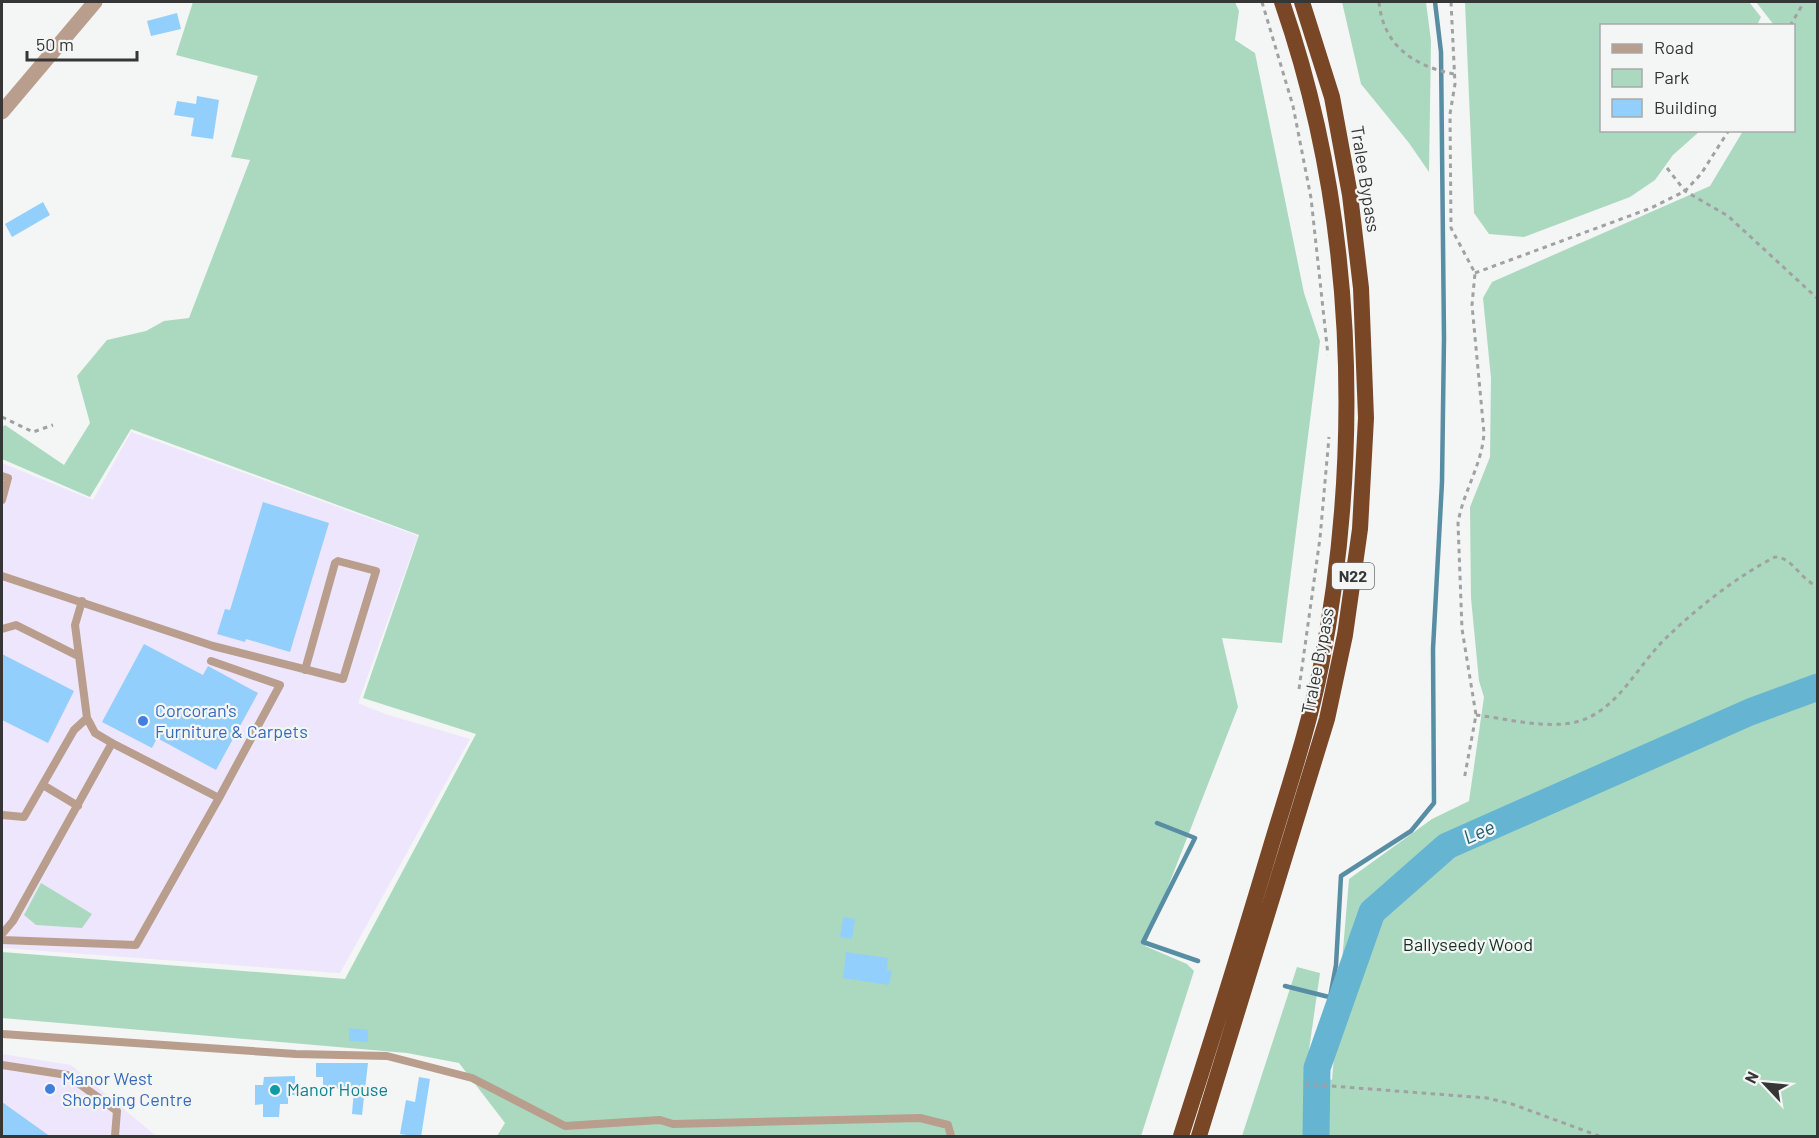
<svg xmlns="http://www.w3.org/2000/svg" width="1819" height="1138" font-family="Barlow,sans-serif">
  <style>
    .commercial { fill: #eee6fc }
    .green { fill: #abd9bf }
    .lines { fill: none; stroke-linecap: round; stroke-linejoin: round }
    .stream { stroke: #578ea4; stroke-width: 4.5 }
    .river { stroke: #65b4d2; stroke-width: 27 }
    .building { fill: #92cffc }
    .path { stroke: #a1a1a2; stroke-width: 3; stroke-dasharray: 4.5 4.5; stroke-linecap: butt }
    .service { stroke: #b99d8d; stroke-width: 8 }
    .minor { stroke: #b99d8d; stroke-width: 15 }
    .trunk { stroke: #794726; stroke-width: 16 }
    .shop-dot { fill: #3f7fe0; stroke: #f4f5f5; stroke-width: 2 }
    .culture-dot { fill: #0f9aa8; stroke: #f4f5f5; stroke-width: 2 }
    .labels { text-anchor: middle; stroke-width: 4.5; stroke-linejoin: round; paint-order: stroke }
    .shield { fill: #f4f5f5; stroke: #6f6f70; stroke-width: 1.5 }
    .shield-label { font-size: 16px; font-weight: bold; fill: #363637 }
    .street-label { font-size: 18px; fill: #363637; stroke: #f4f5f5 }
    .shop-label { font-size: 18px; fill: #366cbe; stroke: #f4f5f5; text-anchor: start }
    .park-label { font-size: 18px; fill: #123223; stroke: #f4f5f5 }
    .culture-label { font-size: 18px; fill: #0d838f; stroke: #f4f5f5; text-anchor: start }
    .water-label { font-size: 20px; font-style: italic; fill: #1f5e73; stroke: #f4f5f5 }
  </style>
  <rect width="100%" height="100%" fill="#f4f5f5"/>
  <!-- commercial -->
  <path class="commercial" d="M131,432L418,536L358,703L385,714L470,739L340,973L2,948V463L93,500Z
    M2,1054L71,1065L156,1136H2Z"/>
  <!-- green -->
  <path class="green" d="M193,2H1235L1239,11L1235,40L1255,53L1304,293L1320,341L1282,643L1222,638L1238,707L1145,946L1187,964L1194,971L1141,1136H497L505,1123L459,1063L407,1053L2,1018V952L345,979L476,734L363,698L419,535L131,429L90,497L2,459V427L5,425L64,465L90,423L77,376L107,340L146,331L164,321L189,318L250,160L231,157L258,76L176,55Z
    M1342,2H1426L1431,41L1429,172L1409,143L1361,84Z
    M1465,2H1749L1761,17L1757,25L1602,26V130L1700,131L1673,155L1655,180L1630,197L1524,237L1489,234L1474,213Z
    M1756,2H1817V1136H1242L1297,967L1320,973L1306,1071L1332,1080L1349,879L1432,819L1469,801L1484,697L1479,681L1471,598L1470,507L1490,457L1491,378L1483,298L1492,282L1710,186L1743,131L1794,130V26L1774,25Z
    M41,883L92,914L82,928L36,925L24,915Z"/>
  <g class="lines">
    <!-- stream -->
    <path class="stream" d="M1157,823L1195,838L1143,942L1198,961
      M1285,986L1329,997
      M1317,1068L1336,965L1341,876L1411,831L1434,803L1433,649L1442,482L1444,338L1441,52L1435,2"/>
    <!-- river -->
    <path class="river" d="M1316,1136L1317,1068L1372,912L1447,846L1750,712L1818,687"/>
  </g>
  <!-- building -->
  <path class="building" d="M177,13L181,29L151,36L147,21Z
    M197,96L219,100L213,139L191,136L194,118L174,115L177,101L196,104Z
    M43,202L50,215L12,237L5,224Z
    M263,502L329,523L290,652L246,639L245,642L217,634L225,609L230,610Z
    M144,644L203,675L208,666L258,693L216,770L157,738L152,748L102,722Z
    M2,654L74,691L48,743L2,720Z
    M843,917L855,919L852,939L840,937Z
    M846,952L888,958L887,970L892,971L889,985L843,978Z
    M349,1028L368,1030V1042L349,1041Z
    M316,1063H368L362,1115L352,1114L354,1089L323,1088V1077H316Z
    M295,1076V1095H288V1104H280L279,1117H263V1104L255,1105V1085H263L264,1077Z
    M419,1077L430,1079L421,1137L400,1134L406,1100L415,1102Z
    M2,1102L51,1137H2Z"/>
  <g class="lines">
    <!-- path -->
    <path class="path" d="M1262,2L1293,106L1311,198L1328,355
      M1379,2C1383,45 1413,66 1454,74
      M1451,2L1455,84L1450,114L1451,228L1475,273L1472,305L1484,433C1482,465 1463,492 1458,523L1462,629L1476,715L1464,780
      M1790,26L1804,2
      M1667,168L1685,191L1728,216L1818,299
      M1475,273L1651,208L1685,191L1701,174L1729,130
      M2,417L33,432L53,425
      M1299,689L1320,538L1329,437
      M1476,715C1508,719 1545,729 1576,722C1617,712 1637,666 1665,639C1697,608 1736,577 1775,557C1792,557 1799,578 1818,587
      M1305,1084L1487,1098L1512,1104L1599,1136"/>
    <!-- service -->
    <path class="service" d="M2,476L8,478L2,500
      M2,576L213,646L343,679L376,571L338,561L335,563L305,670
      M2,629L16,625L78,656
      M211,661L280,685L219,798
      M43,785L78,806
      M2,815L24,817L74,730L87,718
      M2,934L13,921L112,743L95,733L87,718L75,625L82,601
      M2,940L136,945L219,798L112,743
      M2,1034L296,1054L387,1056L472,1078L565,1126L660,1120L673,1124L920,1118L948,1125L951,1136
      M2,1065L67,1075L117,1111L115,1136"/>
    <!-- minor -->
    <path class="minor" d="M2,112L95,2"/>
    <!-- trunk -->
    <path class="trunk" d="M1181,1136C1212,1040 1242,943 1271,846C1289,786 1309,727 1321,666C1363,447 1355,213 1282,2
      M1199,1136L1327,719L1345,635L1360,529L1366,418L1361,288L1350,195L1332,97L1302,2"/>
  </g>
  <!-- markers -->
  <g class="shop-dot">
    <circle cx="143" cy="721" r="6"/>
    <circle cx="50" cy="1089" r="6"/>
  </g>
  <circle class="culture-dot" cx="275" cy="1090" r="6"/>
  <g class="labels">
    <!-- shield labels -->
    <rect class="shield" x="1332" y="563" width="42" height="26" rx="4.5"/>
    <g class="shield-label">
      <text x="1353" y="582">N22</text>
    </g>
    <!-- street labels -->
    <g class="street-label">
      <text transform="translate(1365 179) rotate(81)" y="6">Tralee Bypass</text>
      <text transform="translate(1318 661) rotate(-79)" y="6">Tralee Bypass</text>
    </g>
    <!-- shop labels -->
    <g class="shop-label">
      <text x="155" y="717">Corcoran's<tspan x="155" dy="21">Furniture &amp; Carpets</tspan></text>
      <text x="62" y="1085">Manor West<tspan x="62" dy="21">Shopping Centre</tspan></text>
    </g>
    <!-- park labels -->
    <g class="park-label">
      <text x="1468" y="951">Ballyseedy Wood</text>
    </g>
    <!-- culture labels -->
    <g class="culture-label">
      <text x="287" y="1096">Manor House</text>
    </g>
    <!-- water labels -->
    <g class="water-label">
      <text transform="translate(1479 832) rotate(-24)" y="7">Lee</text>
    </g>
  </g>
  <!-- border -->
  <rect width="1819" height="1138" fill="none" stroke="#363637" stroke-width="6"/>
  <!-- legend -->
  <rect x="1600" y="24" width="195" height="108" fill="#f4f5f5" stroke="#a8a9a9" stroke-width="1.5"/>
  <rect x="1612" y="44" width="30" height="9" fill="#b99d8d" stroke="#a8a9a9" stroke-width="1.5"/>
  <text x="1654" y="54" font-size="18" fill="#363637">Road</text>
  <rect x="1612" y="69" width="30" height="18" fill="#abd9bf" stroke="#a8a9a9" stroke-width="1.5"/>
  <text x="1654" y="84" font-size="18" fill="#363637">Park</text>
  <rect x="1612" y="99" width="30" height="18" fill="#92cffc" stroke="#a8a9a9" stroke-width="1.5"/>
  <text x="1654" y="114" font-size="18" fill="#363637">Building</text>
  <!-- north arrow -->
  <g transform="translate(1765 1084) rotate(296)" stroke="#f4f5f5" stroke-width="4.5" paint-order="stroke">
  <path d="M0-4.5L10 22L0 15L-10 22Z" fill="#363637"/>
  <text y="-9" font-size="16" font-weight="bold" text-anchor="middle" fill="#363637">N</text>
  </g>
  <!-- scale -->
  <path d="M27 51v9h110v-9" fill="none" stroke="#363637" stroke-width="3"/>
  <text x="36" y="51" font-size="18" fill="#363637" stroke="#f4f5f5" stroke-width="4.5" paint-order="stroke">50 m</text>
</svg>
